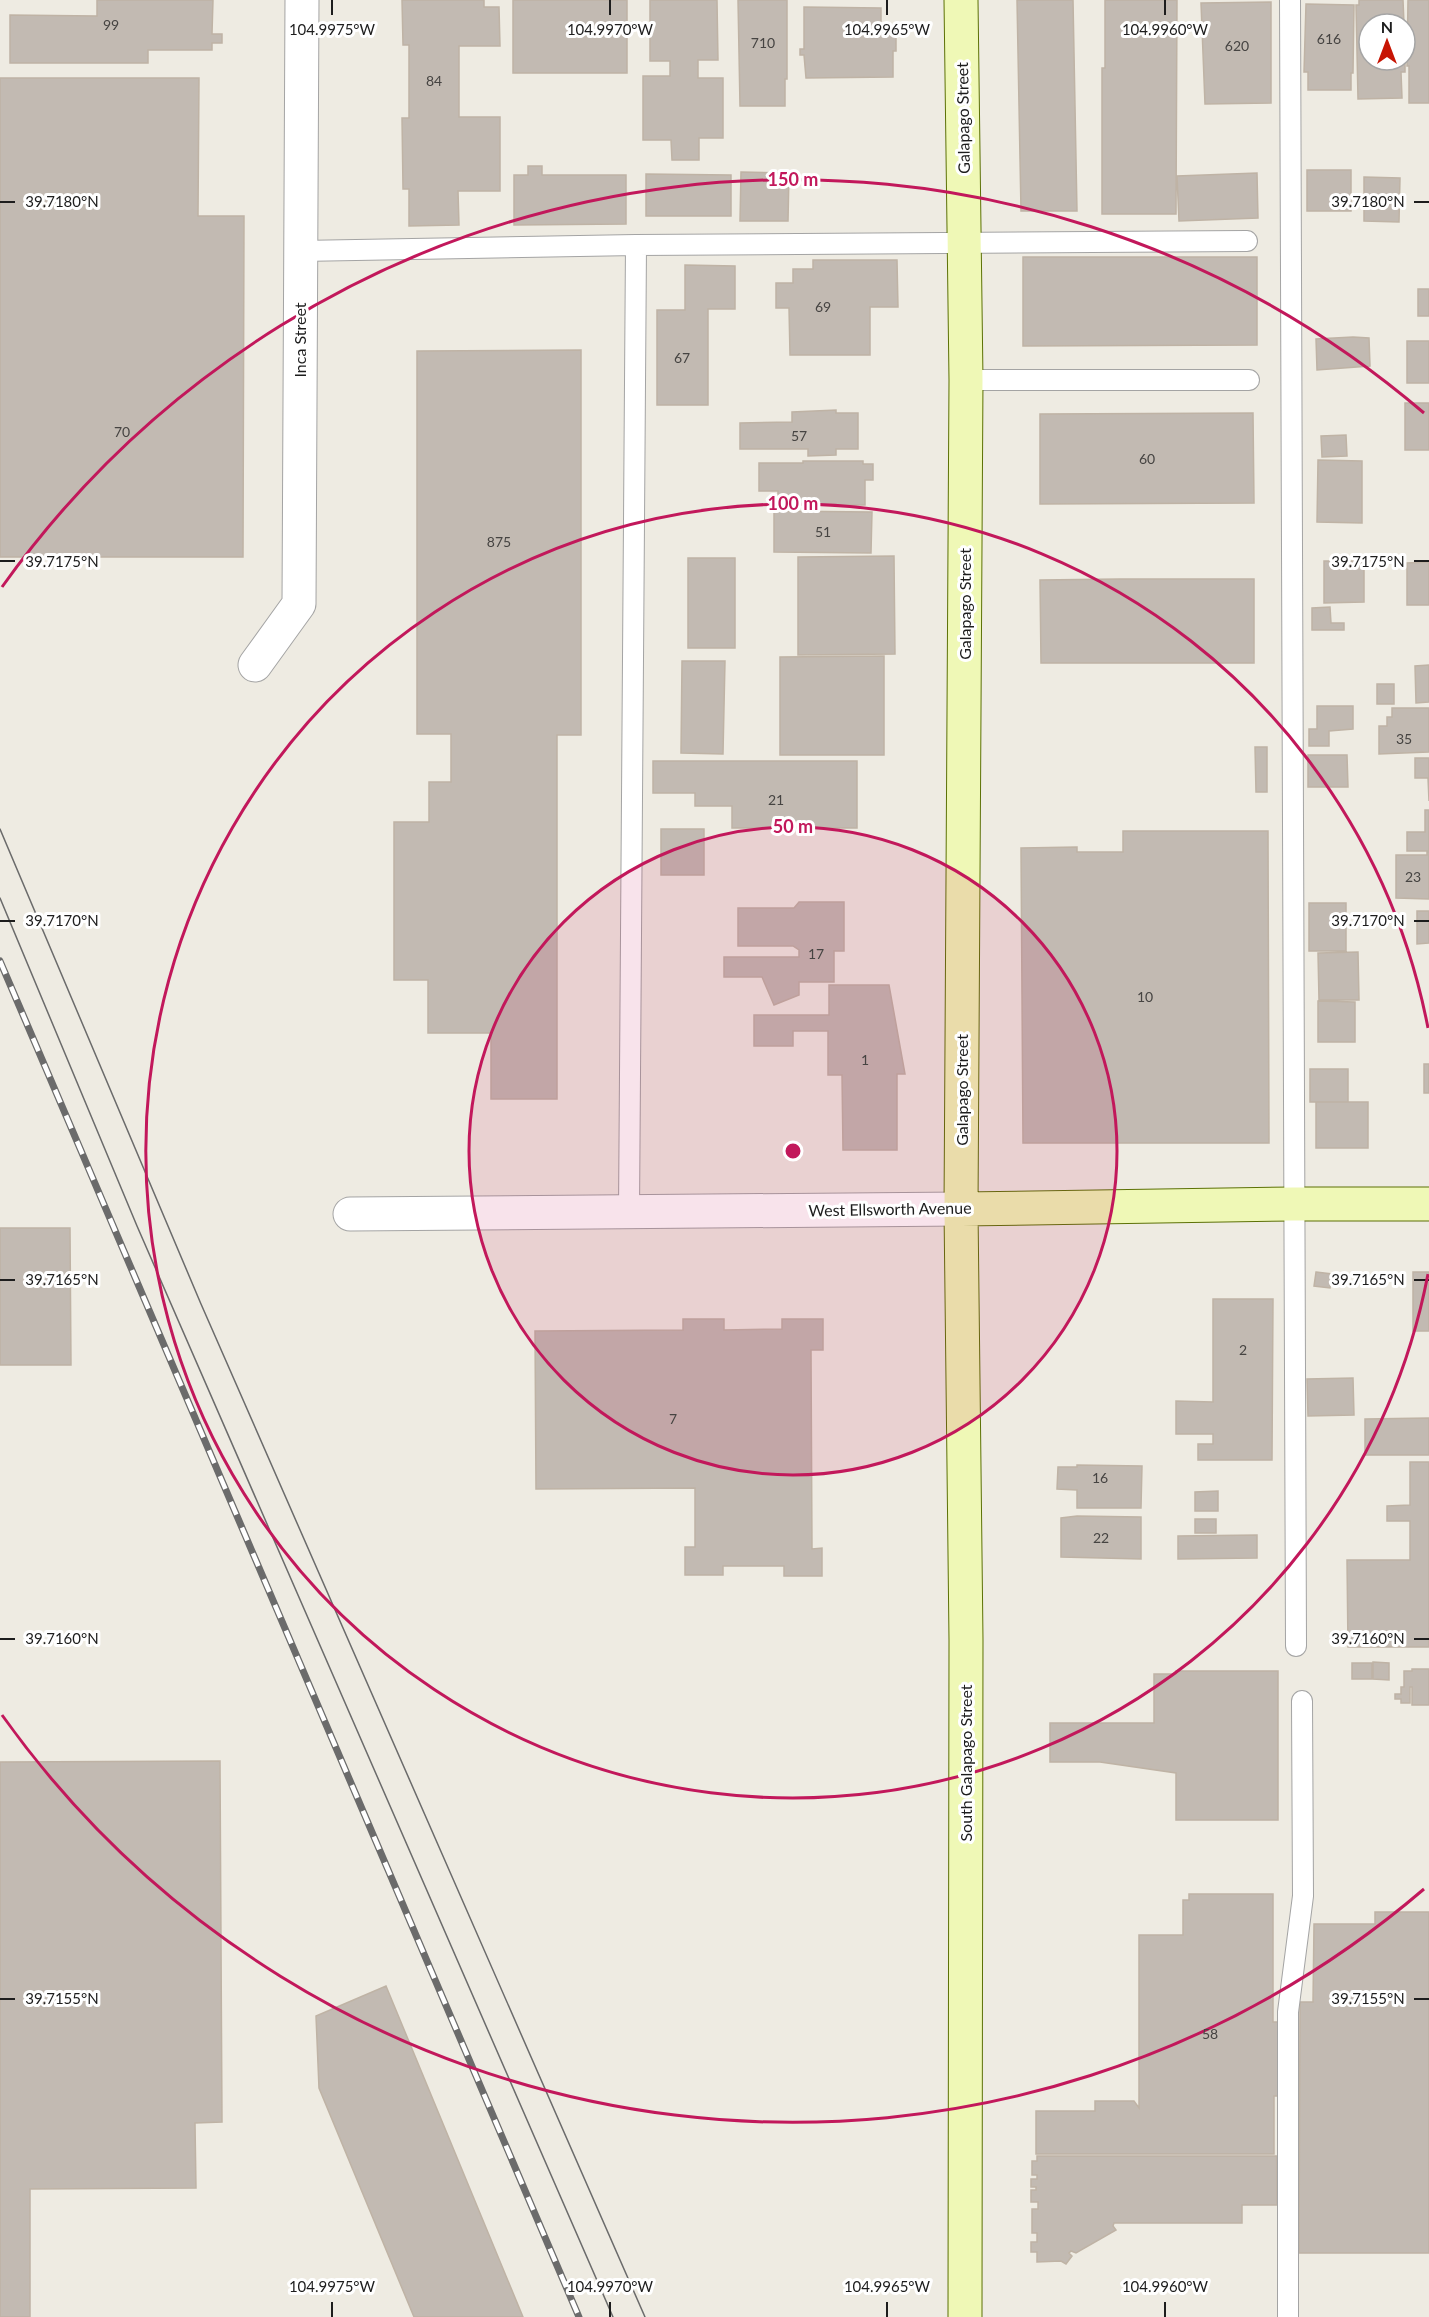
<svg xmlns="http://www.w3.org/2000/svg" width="1429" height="2317" font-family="Lato,sans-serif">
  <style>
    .building { fill: #c2bab2; stroke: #bfb3a5; stroke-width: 1.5 }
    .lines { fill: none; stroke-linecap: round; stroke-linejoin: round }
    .lane-casing { stroke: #a4a4a4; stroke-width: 22 }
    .street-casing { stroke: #a4a4a4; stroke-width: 35 }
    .secondary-casing { stroke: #5c7106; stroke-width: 35 }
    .lane { stroke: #fff; stroke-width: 20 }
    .street { stroke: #fff; stroke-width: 33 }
    .secondary { stroke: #eff8b6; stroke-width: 33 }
    .tram { stroke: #6b6b6b; stroke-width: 1.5 }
    .rail-casing { stroke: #6b6b6b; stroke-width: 7 }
    .rail { stroke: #fff; stroke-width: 4.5; stroke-dasharray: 14; stroke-linecap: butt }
    .ticks { fill: none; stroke: #1d1d1d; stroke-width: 2 }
    .ring { fill: none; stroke: #c2185b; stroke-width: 3 }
    .labels { text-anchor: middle; stroke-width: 6; stroke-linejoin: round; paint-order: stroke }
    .number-label { font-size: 14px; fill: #464442 }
    .street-label { font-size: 16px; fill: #1d1d1d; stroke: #fff }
    .ticks-label { font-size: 15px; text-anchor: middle; fill: #1d1d1d; stroke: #fff; stroke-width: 6; stroke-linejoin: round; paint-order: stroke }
    .centre { fill: #c2185b; stroke: #fff; stroke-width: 3 }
    .ring-label { font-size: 18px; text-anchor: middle; font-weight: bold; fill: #c2185b; stroke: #fff; stroke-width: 6; stroke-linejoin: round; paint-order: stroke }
  </style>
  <rect width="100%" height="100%" fill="#eeebe2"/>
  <!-- building -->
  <path class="building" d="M97,0H213L212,34H222V43H212V50H148V63H10V15L97,16Z
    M402,0H484V7H499L500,46H459V117H500V191H458L459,225L409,226V189H403L402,118H409V45H403Z
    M513,0H627V73H513Z
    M650,0H717L718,60H698V78H723V138H699V160H672L671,140H643V76H670V61H650Z
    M738,0H787V79H785V106H740Z
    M1017,0H1073L1077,211H1021Z
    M1105,0H1177L1176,214H1102V68H1105Z
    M1359,0H1403L1404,24H1369V60H1405V56V72H1401L1402,98L1358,99L1356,5H1359Z
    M1408,0H1429V103H1409V66H1407Z
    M1271,2V103L1205,104L1201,3Z
    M1306,4L1354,5L1353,73H1351V90H1308V72H1304Z
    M804,7L881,8V25H896V51H893V77L806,78L804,55H800V49H804Z
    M0,78H199L198,216H244L243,557H0Z
    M528,166H542V175H626V224L514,225V175H528Z
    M1307,170H1351V211H1307Z
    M741,172L789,173L788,221H740Z
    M1257,173L1258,218L1179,221L1177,176Z
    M646,174L731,175V216H646Z
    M1364,177L1400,178L1399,222L1364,221Z
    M1023,257H1257V345L1023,346Z
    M813,260H897L898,307H870V355H790L789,308H776V283H793V269H813Z
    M685,265L735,266V309H708V405H657V310H685Z
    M1418,289H1429V316H1418Z
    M1353,337L1369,338L1370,366L1317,370L1316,339Z
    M1407,341H1429V383H1407Z
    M581,350V735H557V1099H491V1033H428V980H394V822H429V782H451V734H417V351Z
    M1405,403H1429V450H1405Z
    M836,410V413H858V449H836V455L808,456V449H740V423L792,422V412Z
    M1253,413L1254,503L1040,504V414Z
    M1346,435L1347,456L1322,457L1321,436Z
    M1318,460L1362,461V523L1317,522Z
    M803,461H863V464H873V480H865V505H803V502H778V491H759V463H803Z
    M774,511L872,512L871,553L774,552Z
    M894,556L895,654L798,655V557Z
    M688,558H735V648H688Z
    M1324,561H1364V602L1324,603Z
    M1429,562V605H1407V563Z
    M1119,579H1254V663H1041L1040,580Z
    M1330,607L1331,623H1344V630H1312V608Z
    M884,656V755H780V657Z
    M682,661H725L723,754L681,753Z
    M1429,665V702L1416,703L1415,666Z
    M1377,684H1394V704H1377Z
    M1317,706H1353V729L1329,731V746H1309V729H1317Z
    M1392,708H1429V752L1379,754V726H1387V717H1392Z
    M1255,747H1267V792H1256Z
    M1308,755H1347L1348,787H1308Z
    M1415,758H1429V801L1428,778H1415Z
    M653,761H857V828H732V806H695V793H653Z
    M1425,810H1429V851H1407V832H1425Z
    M661,829H704V875H661Z
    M1123,831H1268L1269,1143H1023L1021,848L1077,847V852H1123Z
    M1427,852H1429V899L1396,898V855H1427Z
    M799,902H844V951H834V982H799V995L774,1005L762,977H724V957H799V950L793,946H738V908H794Z
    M1309,903H1346V951H1309Z
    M1417,911H1429V943L1417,944Z
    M1358,952L1359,1000H1319L1318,953Z
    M829,985H889L905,1074H897V1150H843L842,1075H828V1031H793V1046H754V1015H829Z
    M1318,1001L1355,1002V1042H1318Z
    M1424,1064H1429V1093H1424Z
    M1310,1069H1348V1102H1310Z
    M1316,1102H1368V1148H1316Z
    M0,1228H70L71,1365H0Z
    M1316,1272L1332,1274L1330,1288L1314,1286Z
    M1413,1272H1429V1331H1413Z
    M1213,1299H1273L1272,1460H1198V1444H1213V1434H1176V1401L1213,1402Z
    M683,1319H724V1330L782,1329V1319H823V1350H811L812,1549L822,1548V1576H784V1566H723V1575H685V1547H695V1488L536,1489L535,1331L683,1330Z
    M1353,1378L1354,1415L1308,1416L1307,1379Z
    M1429,1418V1455H1365V1419Z
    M1410,1462H1429V1647H1348L1347,1560H1410V1521H1387V1506L1410,1505Z
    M1077,1465L1142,1466L1141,1508H1077V1490L1057,1489L1058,1467H1077Z
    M1218,1491V1511H1195V1492Z
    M1077,1516L1141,1517V1559L1061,1557V1518Z
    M1195,1519H1216V1533H1195Z
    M1257,1535V1558L1178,1559V1536Z
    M1373,1662L1389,1663V1680L1373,1679Z
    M1352,1663H1372V1679H1352Z
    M1412,1669H1429V1705H1412V1687H1410V1703H1401V1699H1395V1694H1401V1687H1404V1671H1412Z
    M1176,1671H1278V1820H1176V1773L1100,1762H1050V1723H1154V1674H1176Z
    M220,1761L222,2122L195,2123L196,2188L30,2189V2317H0V1762Z
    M1189,1894H1273V2022H1282L1281,2096H1274V2154H1036V2111H1095V2101H1134L1139,2108V1935H1183V1900H1189Z
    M1375,1912H1429V2253H1299L1300,2002H1313L1314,1924H1375Z
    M386,1986L523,2317H414L319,2088L316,2016Z
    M1037,2156H1277V2205H1242V2223H1114L1113,2226L1116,2230L1076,2253L1071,2251L1069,2253L1072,2256L1066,2264L1061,2261L1037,2262V2252H1031V2242H1037V2233H1032V2209H1038V2202H1031V2190H1036V2187H1031V2179H1037V2175H1032V2161H1037Z"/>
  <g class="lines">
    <defs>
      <path id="lane" d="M1290,0L1296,1646
        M300,251L636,245L1247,241
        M966,380H1249
        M629,1212L636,245
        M1288,2317V2012L1303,1896L1302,1701"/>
      <path id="street" d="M255,665L299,604L302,0
        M350,1214L961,1209"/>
      <path id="secondary" d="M961,0L966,380L961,1209L966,1640L965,2317
        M961,1209L1293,1204H1429"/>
    </defs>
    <!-- lane casing -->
    <use href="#lane" class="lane-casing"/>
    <!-- street casing -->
    <use href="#street" class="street-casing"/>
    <!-- secondary casing -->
    <use href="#secondary" class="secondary-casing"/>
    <!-- lane -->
    <use href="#lane" class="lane"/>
    <!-- street -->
    <use href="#street" class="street"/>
    <!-- secondary -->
    <use href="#secondary" class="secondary"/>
    <!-- tram -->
    <path class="tram" d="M0,829L201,1304L645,2317
      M0,898L137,1226L613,2317"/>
    <defs>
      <path id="rail" d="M0,961L579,2317"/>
    </defs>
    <!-- rail casing -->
    <use href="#rail" class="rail-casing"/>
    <!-- rail -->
    <use href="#rail" class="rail"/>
  </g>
  <!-- ticks -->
  <path class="ticks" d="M332,0V15M610,0V15M887,0V15M1165,0V15M0,202H15M1414,202H1429M0,561H15M1414,561H1429M0,921H15M1414,921H1429M0,1280H15M1414,1280H1429M0,1639H15M1414,1639H1429M0,1999H15M1414,1999H1429M332,2302V2317M610,2302V2317M887,2302V2317M1165,2302V2317"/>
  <!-- distance rings -->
  <circle cx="793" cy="1151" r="324" fill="#c2185b" fill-opacity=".12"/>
  <g class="ring">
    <circle cx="793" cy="1151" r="324"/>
    <path d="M1428 1274A647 647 0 1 1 1428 1028"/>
    <path d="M1424 1889A971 971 0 0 1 2 1715M2 587A971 971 0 0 1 1424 413"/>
  </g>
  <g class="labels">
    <!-- number labels -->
    <g class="number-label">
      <text x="111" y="30">99</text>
      <text x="1329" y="44">616</text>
      <text x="763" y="48">710</text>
      <text x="1237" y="51">620</text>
      <text x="434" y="86">84</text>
      <text x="823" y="312">69</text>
      <text x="682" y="363">67</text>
      <text x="122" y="437">70</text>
      <text x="799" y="441">57</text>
      <text x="1147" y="464">60</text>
      <text x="823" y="537">51</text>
      <text x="499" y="547">875</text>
      <text x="1404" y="744">35</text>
      <text x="776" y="805">21</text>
      <text x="1413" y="882">23</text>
      <text x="816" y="959">17</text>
      <text x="1145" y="1002">10</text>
      <text x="865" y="1065">1</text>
      <text x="1243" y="1355">2</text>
      <text x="673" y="1424">7</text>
      <text x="1100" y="1483">16</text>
      <text x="1101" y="1543">22</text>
      <text x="1210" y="2039">58</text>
    </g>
    <!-- street labels -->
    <g class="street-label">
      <text transform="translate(963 118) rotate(-91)" y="6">Galapago Street</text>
      <text transform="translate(300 340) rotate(-90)" y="6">Inca Street</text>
      <text transform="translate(965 604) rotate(-90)" y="6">Galapago Street</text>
      <text transform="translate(962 1090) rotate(-90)" y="6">Galapago Street</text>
      <text transform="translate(890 1209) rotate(-1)" y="6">West Ellsworth Avenue</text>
      <text transform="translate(966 1763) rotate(-90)" y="6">South Galapago Street</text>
    </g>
  </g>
  <g class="ticks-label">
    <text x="332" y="35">104.9975°W</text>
    <text x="610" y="35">104.9970°W</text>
    <text x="887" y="35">104.9965°W</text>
    <text x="1165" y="35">104.9960°W</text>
    <text x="62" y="207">39.7180°N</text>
    <text x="1368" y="207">39.7180°N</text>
    <text x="62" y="567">39.7175°N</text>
    <text x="1368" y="567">39.7175°N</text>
    <text x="62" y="926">39.7170°N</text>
    <text x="1368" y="926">39.7170°N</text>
    <text x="62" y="1285">39.7165°N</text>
    <text x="1368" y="1285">39.7165°N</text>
    <text x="62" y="1644">39.7160°N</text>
    <text x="1368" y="1644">39.7160°N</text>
    <text x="62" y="2004">39.7155°N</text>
    <text x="1368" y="2004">39.7155°N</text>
    <text x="332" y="2292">104.9975°W</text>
    <text x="610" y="2292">104.9970°W</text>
    <text x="887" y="2292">104.9965°W</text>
    <text x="1165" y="2292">104.9960°W</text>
  </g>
  <circle cx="793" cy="1151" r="9" class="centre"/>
  <g class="ring-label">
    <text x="793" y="186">150 m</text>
    <text x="793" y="510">100 m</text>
    <text x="793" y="833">50 m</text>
  </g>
  <!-- north arrow -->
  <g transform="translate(1387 42)"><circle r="28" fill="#ffffff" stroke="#a5a5a5" stroke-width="1.5"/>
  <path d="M0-4.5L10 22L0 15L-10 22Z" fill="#c71403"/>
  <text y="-9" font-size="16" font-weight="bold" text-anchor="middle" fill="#1d1d1d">N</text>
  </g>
</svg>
